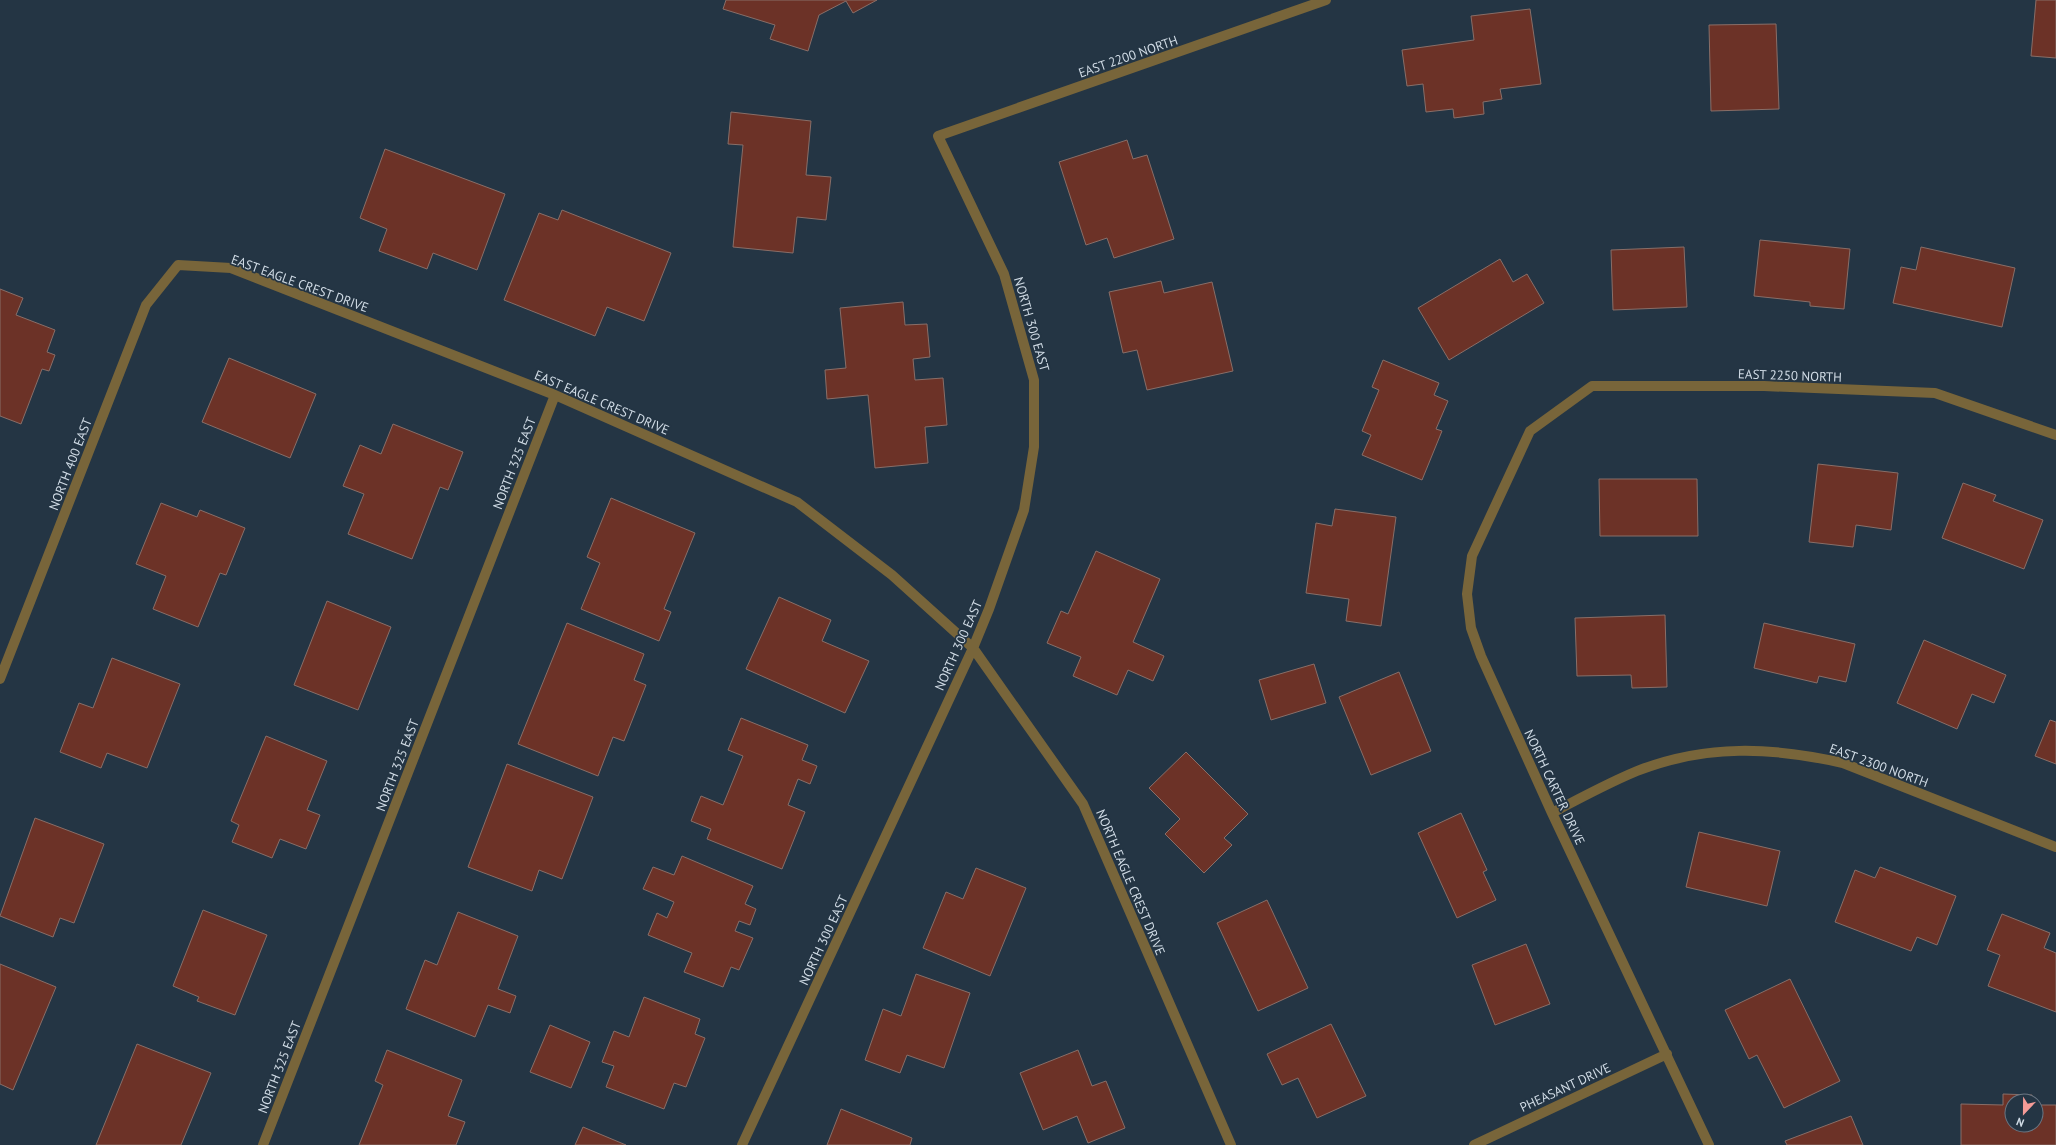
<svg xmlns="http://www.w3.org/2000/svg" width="2056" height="1145" font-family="'PT Sans',sans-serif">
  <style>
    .building { fill: #6c3227; stroke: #886e68 }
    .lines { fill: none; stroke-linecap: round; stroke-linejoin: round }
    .street { stroke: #78653a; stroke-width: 10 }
    .labels { text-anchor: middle; stroke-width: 3.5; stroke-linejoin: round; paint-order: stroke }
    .street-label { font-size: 13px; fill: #d0dbe5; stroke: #243544 }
  </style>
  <rect width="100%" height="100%" fill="#243544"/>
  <!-- building -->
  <path class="building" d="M726,0H877L853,13L846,1L819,15L808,51L770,39L775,25L723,9Z
    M2036,0H2056V58L2031,56Z
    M1530,9L1541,84L1500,89L1502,99L1483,102L1484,114L1454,118L1453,109L1426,112L1423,84L1407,86L1402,50L1474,40L1471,16Z
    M1776,24L1779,109L1711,111L1709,25Z
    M731,112L811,121L806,175L831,177L826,220L797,217L793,253L733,247L743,145L728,144Z
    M1127,140L1133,159L1147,155L1174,239L1114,258L1107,238L1086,245L1059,162Z
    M385,149L505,194L477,270L433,253L427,269L379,251L387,229L360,218Z
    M562,210L671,253L644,321L607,307L595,336L504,300L539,213L558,220Z
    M1760,240L1850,249L1844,309L1810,306V302L1754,296Z
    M1684,247L1687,307L1613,310L1611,250Z
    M1921,247L2015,268L2002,327L1893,303L1901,267L1916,270Z
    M1500,259L1513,282L1527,274L1544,303L1449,360L1418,308Z
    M1161,281L1164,293L1212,282L1233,371L1147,390L1137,350L1123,353L1109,292Z
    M0,289L23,298L16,315L55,330L47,352L55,355L49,371L42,369L21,424L0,416Z
    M903,302L905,325L927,324L930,357L913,359L915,380L943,378L947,425L925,427L928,463L875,468L868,395L827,399L825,370L846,368L840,308Z
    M229,358L316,394L290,458L202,422Z
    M1383,360L1439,383L1434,395L1448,401L1436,429L1442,431L1422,480L1362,455L1371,435L1362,431L1379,390L1372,387Z
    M393,424L463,452L448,490L440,487L412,559L348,534L364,494L343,486L360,445L381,454Z
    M1818,464L1898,473L1891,530L1856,525L1853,547L1809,542Z
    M1599,479H1697L1698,536H1600Z
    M1963,483L1996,495L1993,501L2043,520L2024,569L1942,538Z
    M611,498L695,533L664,609L671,612L659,641L581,609L600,563L587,557Z
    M161,503L197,517L200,510L245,528L226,575L220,573L198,627L153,609L166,576L136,564Z
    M1335,509L1396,517L1381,626L1346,621L1349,599L1306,593L1316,523L1332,526Z
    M1096,551L1160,579L1133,642L1164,656L1153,681L1128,670L1117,695L1073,676L1081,657L1047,643L1061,611L1068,614Z
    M779,597L831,620L822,641L869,661L845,713L746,669Z
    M327,601L391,627L358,710L294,685Z
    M1665,615L1667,687L1632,688L1631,675L1577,676L1575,618Z
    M567,623L644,654L634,680L646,685L624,741L613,737L598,776L518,744Z
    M1764,623L1855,644L1846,682L1819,676L1817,683L1754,668Z
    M1924,640L2006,675L1994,703L1972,694L1957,729L1897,703Z
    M112,658L180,684L147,768L107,753L101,768L60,752L79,703L93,708Z
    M1314,664L1326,703L1271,720L1259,680Z
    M1399,672L1431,751L1371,775L1339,697Z
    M741,718L808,745L802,760L817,766L810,784L798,779L788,805L805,812L782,869L707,839L711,829L691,821L701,796L723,805L743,756L728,750Z
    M2050,720L2056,722V764L2035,756Z
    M266,736L327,761L307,810L320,815L306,849L280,839L272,858L232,842L239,825L231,821Z
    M1186,752L1248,814L1224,838L1232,845L1204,873L1165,834L1180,819L1149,788Z
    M507,764L593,797L562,879L539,870L532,891L468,867Z
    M1461,813L1487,870L1483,872L1496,900L1457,918L1418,833Z
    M35,818L104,844L74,923L60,918L53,937L0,916Z
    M1699,832L1780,851L1767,906L1686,887Z
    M682,856L753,886L745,904L756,909L750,925L739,921L735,931L753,938L739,970L731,967L723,987L684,972L692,953L648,935L657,913L667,918L674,902L643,889L653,867L674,875Z
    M1880,867L1956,896L1937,945L1917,937L1911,951L1835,922L1855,870L1875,878Z
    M976,868L1026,888L990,976L923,948L946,892L963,899Z
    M1267,900L1308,988L1258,1011L1217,923Z
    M203,910L267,935L235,1015L197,1001L199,997L173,986Z
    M458,912L518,936L498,989L516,996L510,1013L488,1005L475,1037L406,1009L425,960L437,965Z
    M2002,914L2050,933L2044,948L2056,953V1012L1988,986L2000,955L1987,950Z
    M1526,944L1550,1004L1495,1025L1472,965Z
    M0,964L56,987L13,1090L0,1084Z
    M916,974L970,993L944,1068L907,1055L900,1073L865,1060L883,1009L901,1016Z
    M1790,979L1840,1081L1784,1108L1757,1055L1749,1059L1725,1010Z
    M644,997L700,1019L695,1034L705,1038L686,1087L674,1083L664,1109L606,1087L614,1066L602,1062L614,1031L629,1037Z
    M1331,1024L1366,1096L1317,1118L1298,1078L1282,1085L1267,1054Z
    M550,1025L590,1042L571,1088L530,1072Z
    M137,1044L211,1073L181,1145H96Z
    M387,1050L462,1080L448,1116L465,1122L456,1145H359L383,1085L375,1081Z
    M1078,1050L1092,1086L1106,1081L1125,1128L1088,1143L1077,1116L1043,1130L1020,1073Z
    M2003,1094L2032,1095V1101H2012V1125H2036V1105H2056V1145H1961V1104L2003,1105Z
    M841,1109L912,1138L910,1145H827Z
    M1851,1116L1863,1145H1787L1785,1141Z
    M583,1127L626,1145H575Z"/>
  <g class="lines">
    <!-- street -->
    <path class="street" d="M0,679L146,305L178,265L231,268L555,395L797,502L892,575L973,648L1083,804L1231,1145
      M1552,813C1580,798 1608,783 1637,771C1706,744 1772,747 1843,763L2056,847
      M263,1145L555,395
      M742,1145L973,648L989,609L1024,510L1034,447V380L1004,274L938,136L1326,0
      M1474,1145L1667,1054
      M1709,1145L1552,813L1481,656L1471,628L1467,594L1472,556L1530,431L1592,386H1764L1935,393L2056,435"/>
  </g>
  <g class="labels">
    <!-- street labels -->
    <g class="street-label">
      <text transform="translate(1128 56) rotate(-19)" y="5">EAST 2200 NORTH</text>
      <text transform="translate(300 283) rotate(20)" y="5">EAST EAGLE CREST DRIVE</text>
      <text transform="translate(1032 324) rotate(74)" y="5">NORTH 300 EAST</text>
      <text transform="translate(1790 375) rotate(2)" y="5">EAST 2250 NORTH</text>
      <text transform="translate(602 402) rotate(23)" y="5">EAST EAGLE CREST DRIVE</text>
      <text transform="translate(514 463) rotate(-69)" y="5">NORTH 325 EAST</text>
      <text transform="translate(70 464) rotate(-69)" y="5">NORTH 400 EAST</text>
      <text transform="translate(958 645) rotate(-66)" y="5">NORTH 300 EAST</text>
      <text transform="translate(397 765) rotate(-69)" y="5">NORTH 325 EAST</text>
      <text transform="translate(1879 765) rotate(20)" y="5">EAST 2300 NORTH</text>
      <text transform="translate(1555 787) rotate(65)" y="5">NORTH CARTER DRIVE</text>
      <text transform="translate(1131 882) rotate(67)" y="5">NORTH EAGLE CREST DRIVE</text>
      <text transform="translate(823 940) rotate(-65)" y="5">NORTH 300 EAST</text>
      <text transform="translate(279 1067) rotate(-69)" y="5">NORTH 325 EAST</text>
      <text transform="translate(1565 1087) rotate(-25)" y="5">PHEASANT DRIVE</text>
    </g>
  </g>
  <!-- north arrow -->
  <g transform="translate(2024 1113) rotate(202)"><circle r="19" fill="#243544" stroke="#697784"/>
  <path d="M0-3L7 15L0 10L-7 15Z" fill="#f59b97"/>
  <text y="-6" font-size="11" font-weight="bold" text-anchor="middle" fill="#d0dbe5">N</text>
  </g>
</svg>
